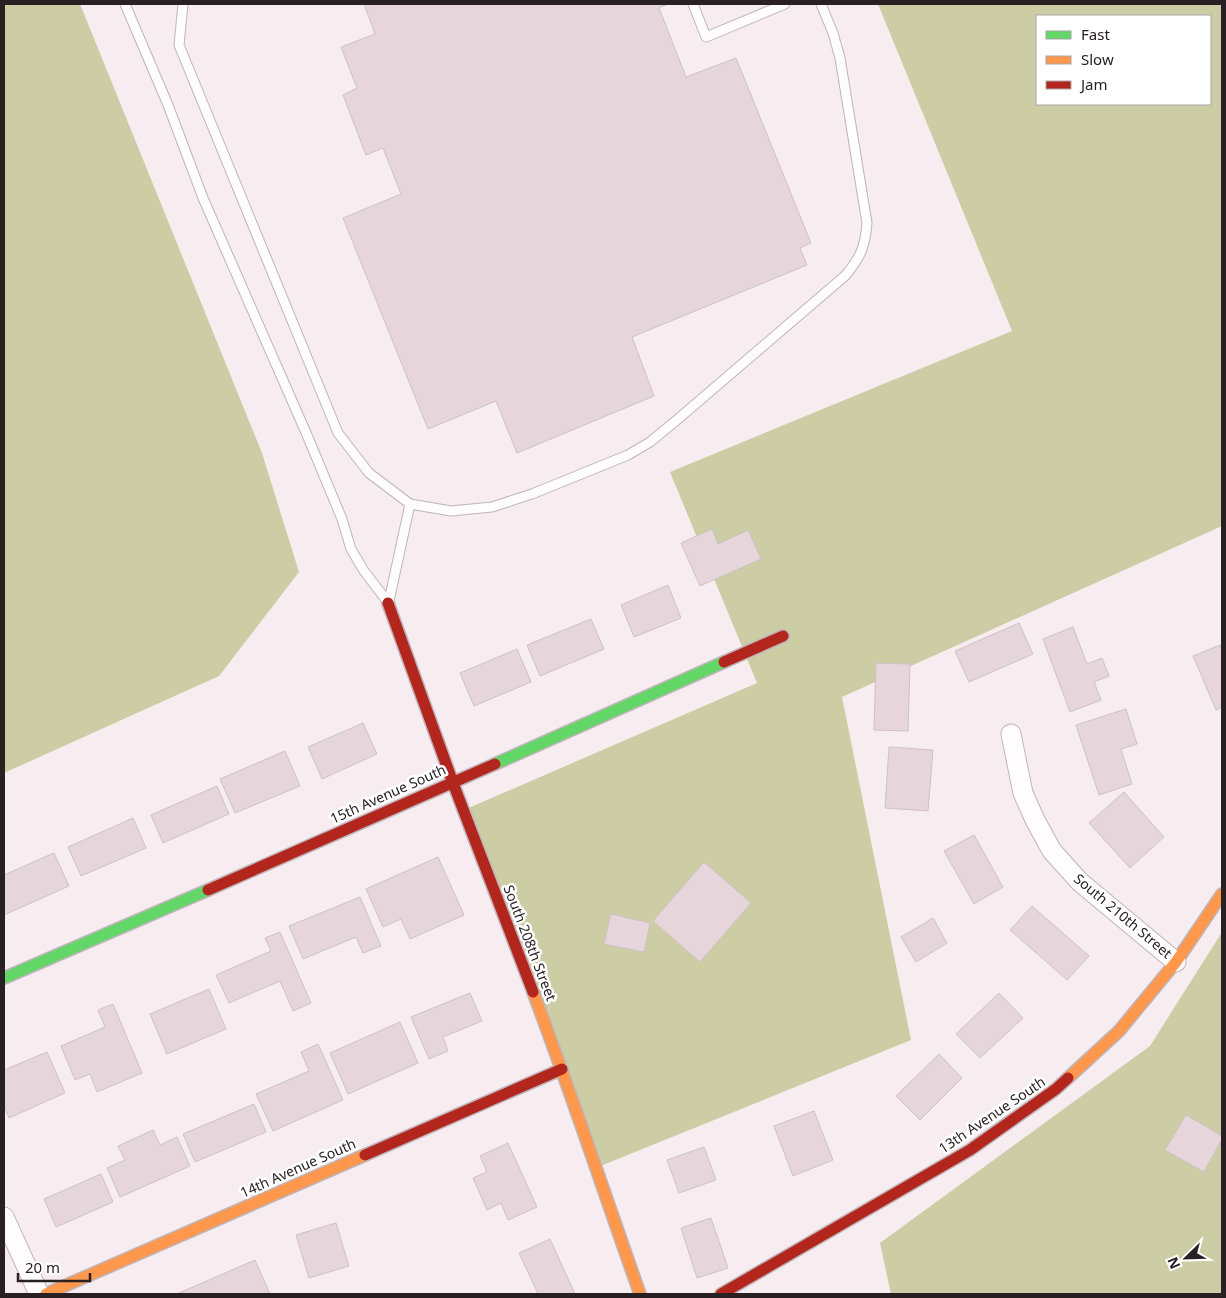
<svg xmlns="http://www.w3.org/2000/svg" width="1226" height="1298" font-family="'Noto Sans',sans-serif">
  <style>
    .forest { fill: #cccda4; fill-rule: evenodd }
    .building { fill: #e7d5dc; stroke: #ccc2c6 }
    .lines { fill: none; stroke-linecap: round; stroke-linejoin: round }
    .lane-casing { stroke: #bfb5b9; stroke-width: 11 }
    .street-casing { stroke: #bfb5b9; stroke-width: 21 }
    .fast-casing { stroke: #bfb5b9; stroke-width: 14 }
    .slow-casing { stroke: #bfb5b9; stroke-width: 14 }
    .jam-casing { stroke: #bfb5b9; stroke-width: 14 }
    .lane { stroke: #fefcfd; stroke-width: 9 }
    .street { stroke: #fefcfd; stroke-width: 19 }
    .fast { stroke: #63d668; stroke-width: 11 }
    .slow { stroke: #ff974d; stroke-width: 11 }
    .jam { stroke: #b3261e; stroke-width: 11 }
    .labels { text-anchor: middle; stroke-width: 5; stroke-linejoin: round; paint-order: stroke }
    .street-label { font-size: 14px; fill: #292023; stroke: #fff }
  </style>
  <rect width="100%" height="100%" fill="#f7ecf0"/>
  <!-- forest -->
  <path class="forest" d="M4,4H80L262,453L299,572L219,676L4,773Z
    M878,4H1222V526L842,697L911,1040L598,1167L464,810L757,683L670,472L1012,331ZM1037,16H1210V104H1037Z
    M1222,932V1294H891L880,1243L1150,1046Z"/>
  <!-- building -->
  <path class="building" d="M364,4H668L659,8L686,77L736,58L811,243L800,248L807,265L632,337L654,396L517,453L496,401L428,429L343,218L401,194L383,148L366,155L343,95L357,88L341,47L375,34Z
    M712,529L718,544L748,530L761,559L700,586L681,543Z
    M668,585L681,618L634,637L621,605Z
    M591,619L604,649L540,676L527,645Z
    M1019,623L1033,654L969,682L955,651Z
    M1073,627L1087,664L1102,658L1109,676L1094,682L1101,700L1070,712L1043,639Z
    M1220,645L1222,650V707L1216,710L1193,656Z
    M517,649L531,682L474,706L460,673Z
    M876,663L910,664L908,731L874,730Z
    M1126,709L1137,744L1121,749L1132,784L1099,795L1076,725Z
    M363,723L377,754L322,779L308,747Z
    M889,747L933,750L928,811L885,808Z
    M285,751L300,786L235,813L220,779Z
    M217,786L229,814L163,843L151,815Z
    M1124,792L1164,837L1130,868L1089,823Z
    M133,818L146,848L81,876L68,847Z
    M974,835L1003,887L974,904L944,851Z
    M54,853L69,886L4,915V875Z
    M438,857L464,915L410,939L401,919L383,927L366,889Z
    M704,862L751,903L700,962L653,921Z
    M360,897L381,946L363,953L356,937L303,959L289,926Z
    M1032,906L1089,956L1067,980L1010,930Z
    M611,914L650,923L644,952L604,944Z
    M933,918L947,943L916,962L901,937Z
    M280,932L311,1003L293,1011L280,981L229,1003L216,975L271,951L265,938Z
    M209,989L226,1029L167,1054L150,1014Z
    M470,993L482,1021L443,1037L448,1051L429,1059L411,1017Z
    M999,993L1023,1018L980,1058L956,1034Z
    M113,1004L142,1073L97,1092L90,1074L75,1080L61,1046L105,1027L98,1010Z
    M400,1022L418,1063L348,1094L330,1053Z
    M318,1044L343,1100L273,1131L256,1094L309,1071L301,1052Z
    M47,1052L65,1093L9,1118L4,1105V1070Z
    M939,1054L962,1078L920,1120L896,1096Z
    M254,1104L266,1132L195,1162L183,1134Z
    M814,1111L833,1160L793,1176L774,1126Z
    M1186,1115L1222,1136V1139L1204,1172L1165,1150Z
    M153,1130L160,1145L177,1137L190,1166L120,1197L107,1168L125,1160L118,1146Z
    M508,1143L537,1207L508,1220L501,1203L487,1210L473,1178L487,1172L480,1156Z
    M704,1147L716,1180L679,1193L667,1160Z
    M101,1174L113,1202L56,1227L44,1199Z
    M711,1218L728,1268L697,1278L681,1228Z
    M336,1223L349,1266L309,1278L296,1235Z
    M550,1239L575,1294H538L519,1253Z
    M255,1260L270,1294H179V1293Z"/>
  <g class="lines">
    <defs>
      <path id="lane" d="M125,4L168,105L203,198L307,435L342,519L351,549L364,571L387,601
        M183,4L179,45L338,433L369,473L410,504L451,511L492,507L532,494L628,455L650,442L678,419L846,275C861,256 865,247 867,223L840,58L833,33L821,4
        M693,4L706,37L785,4
        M389,601L410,504"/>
      <path id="street" d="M1011,734L1023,793L1035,820L1052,851L1080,882L1176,962
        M4,1217L39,1294"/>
      <path id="fast" d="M495,764L724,662
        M4,978L208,890"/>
      <path id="slow" d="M533,992C571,1092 604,1193 640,1294
        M1068,1078L1119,1031L1176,962L1222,894
        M46,1294L365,1155"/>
      <path id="jam" d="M388,603L453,783L533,992
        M724,662L783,636
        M208,890L495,764
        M365,1155L562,1069
        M721,1294L970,1150L1056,1089L1068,1078"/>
    </defs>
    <!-- lane casing -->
    <use href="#lane" class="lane-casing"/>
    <!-- street casing -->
    <use href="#street" class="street-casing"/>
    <!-- fast casing -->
    <use href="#fast" class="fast-casing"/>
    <!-- slow casing -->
    <use href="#slow" class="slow-casing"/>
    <!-- jam casing -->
    <use href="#jam" class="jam-casing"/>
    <!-- lane -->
    <use href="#lane" class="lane"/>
    <!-- street -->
    <use href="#street" class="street"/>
    <!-- fast -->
    <use href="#fast" class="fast"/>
    <!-- slow -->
    <use href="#slow" class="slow"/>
    <!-- jam -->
    <use href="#jam" class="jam"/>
  </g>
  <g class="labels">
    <!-- street labels -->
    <g class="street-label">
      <text transform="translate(388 794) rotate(-24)" y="5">15th Avenue South</text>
      <text transform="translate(1123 916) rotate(40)" y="5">South 210th Street</text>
      <text transform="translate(530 943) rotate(69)" y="5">South 208th Street</text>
      <text transform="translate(992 1115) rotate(-34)" y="5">13th Avenue South</text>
      <text transform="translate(298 1168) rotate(-24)" y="5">14th Avenue South</text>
    </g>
  </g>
  <!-- border -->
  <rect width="1226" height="1298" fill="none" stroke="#292023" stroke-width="10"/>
  <!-- legend -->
  <rect x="1036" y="15" width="175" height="90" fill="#ffffff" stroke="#a9a6a7"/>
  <rect x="1046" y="31" width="25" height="8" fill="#63d668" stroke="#a9a6a7"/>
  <text x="1081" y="40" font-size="15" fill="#292023">Fast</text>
  <rect x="1046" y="56" width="25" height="8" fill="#ff974d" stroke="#a9a6a7"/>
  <text x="1081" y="65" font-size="15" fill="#292023">Slow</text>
  <rect x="1046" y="81" width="25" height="8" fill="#b3261e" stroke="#a9a6a7"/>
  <text x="1081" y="90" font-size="15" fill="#292023">Jam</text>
  <!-- north arrow -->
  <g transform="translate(1186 1258) rotate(247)" stroke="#ffffff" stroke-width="4" paint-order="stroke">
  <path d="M0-4L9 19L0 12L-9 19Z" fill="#292023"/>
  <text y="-8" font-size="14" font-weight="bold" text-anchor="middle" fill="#292023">N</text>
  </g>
  <!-- scale -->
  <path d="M18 1273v8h72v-8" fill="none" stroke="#292023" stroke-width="2.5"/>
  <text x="25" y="1273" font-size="15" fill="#292023" stroke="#ffffff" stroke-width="4" paint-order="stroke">20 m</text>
</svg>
